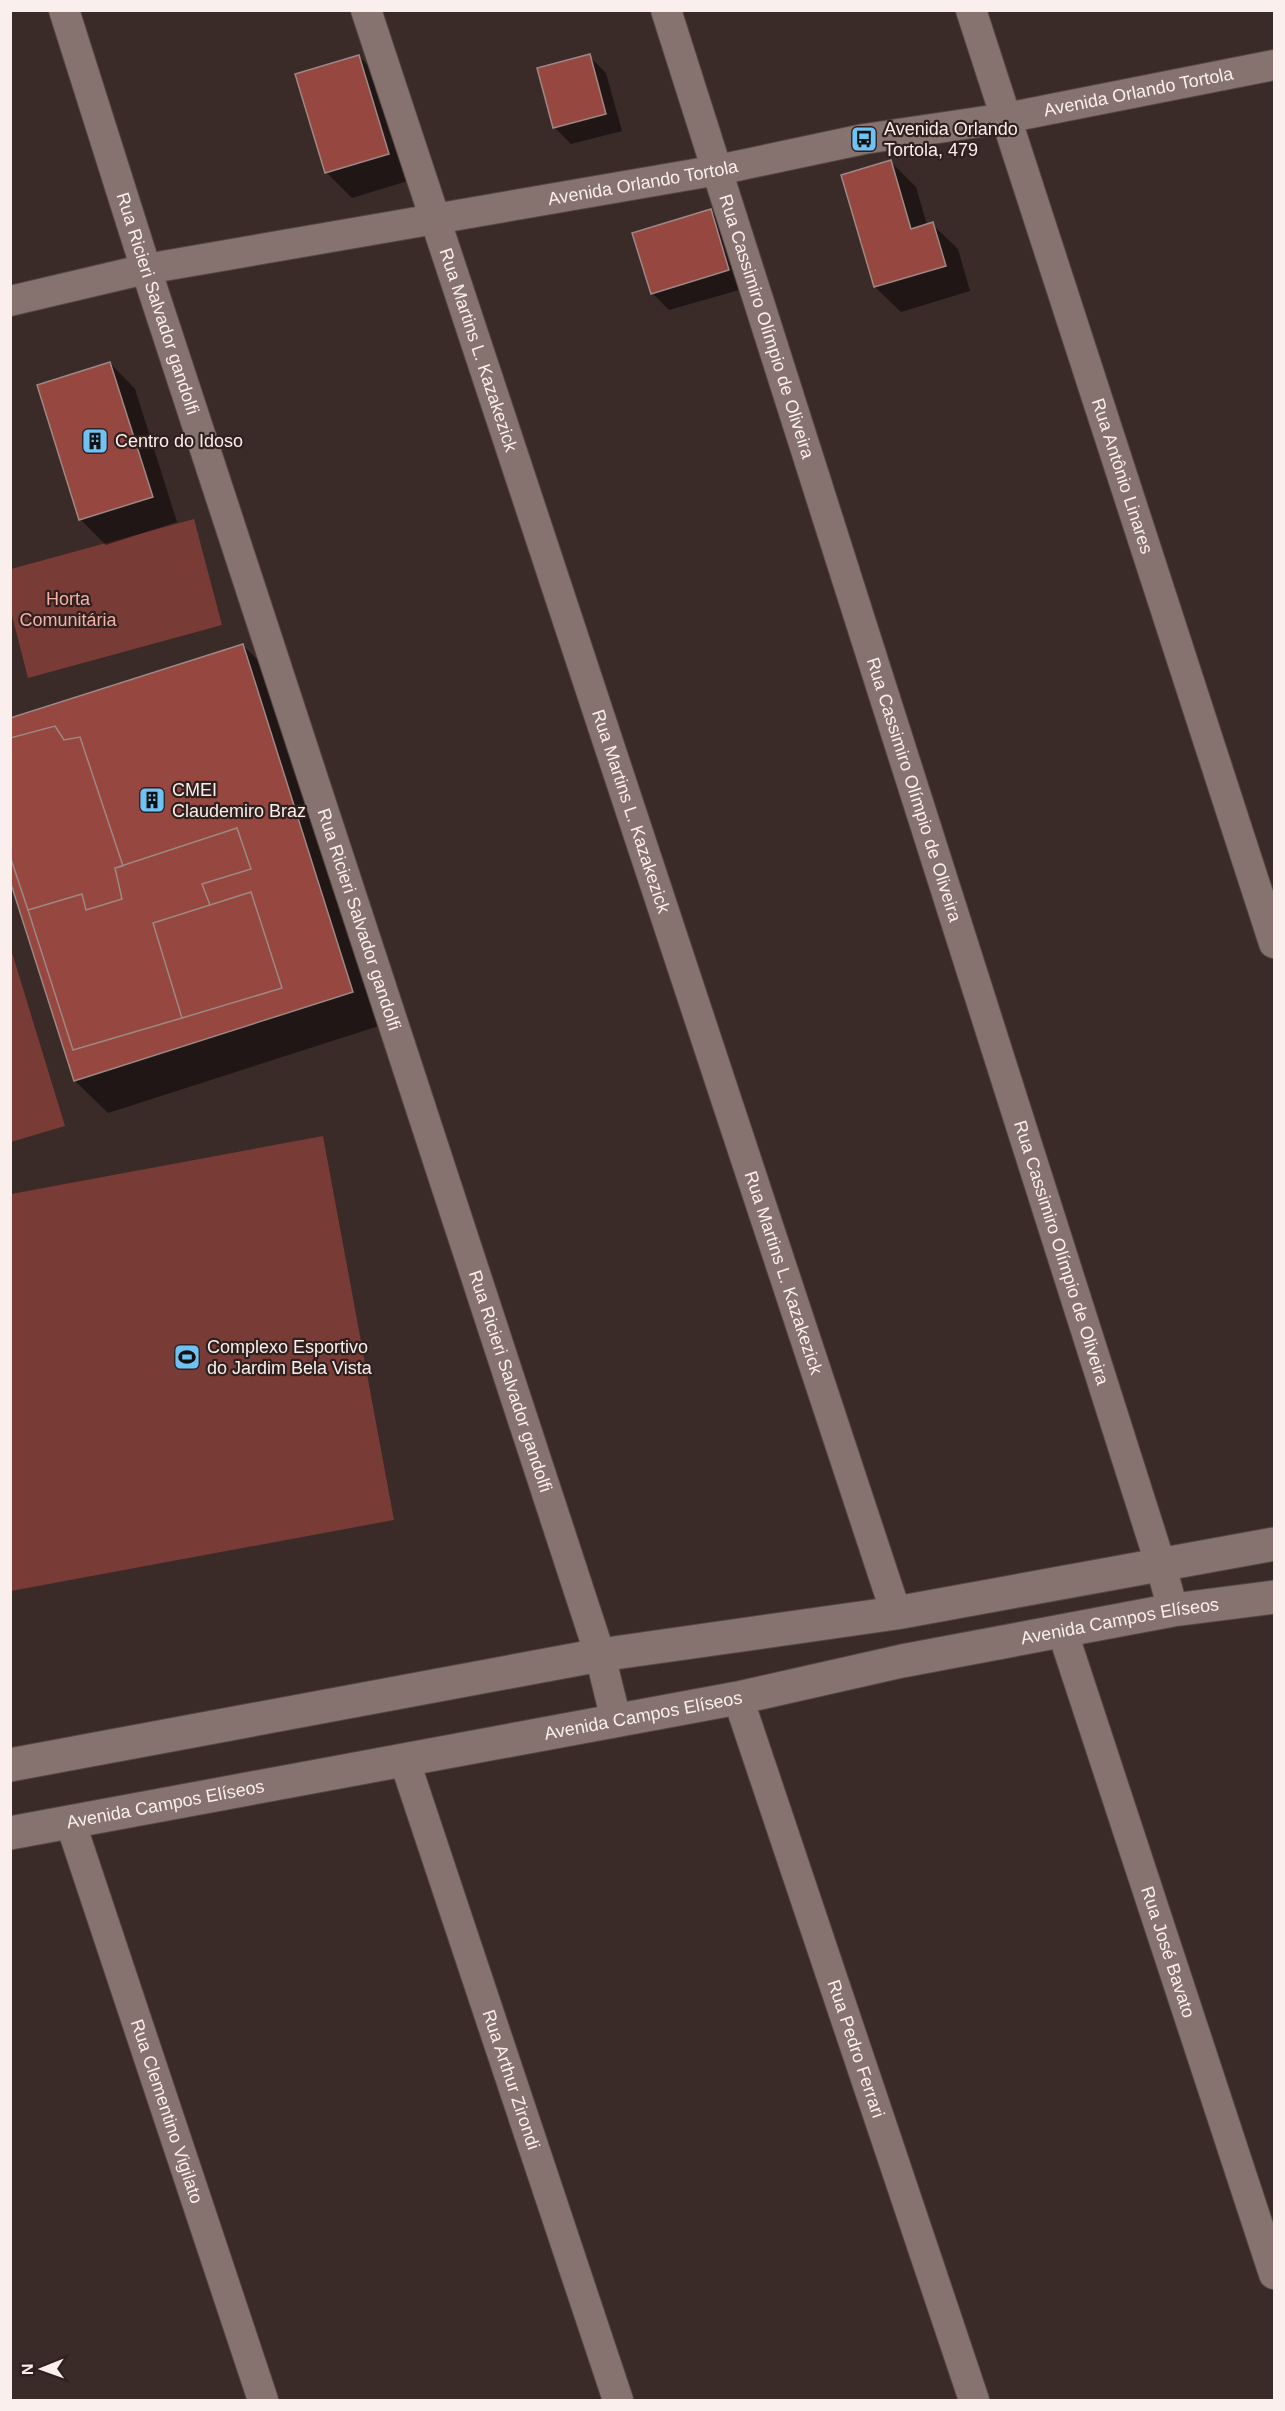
<svg xmlns="http://www.w3.org/2000/svg" width="1285" height="2411" font-family="Arial,sans-serif">
  <style>
    .green { fill: #793b35 }
    .shadow { fill: #0007 }
    .building { fill: #964740; stroke: #9d8885; stroke-width: 1.5 }
    .lines { fill: none; stroke-linecap: round; stroke-linejoin: round }
    .minor-casing { stroke: #554745; stroke-width: 32 }
    .tertiary-casing { stroke: #554745; stroke-width: 35 }
    .minor { stroke: #86726f; stroke-width: 30 }
    .tertiary { stroke: #86726f; stroke-width: 33 }
    .labels { text-anchor: middle; stroke-width: 4.5; stroke-linejoin: round; paint-order: stroke }
    .street-label { font-size: 18px; fill: #faefed; stroke: #30201e }
    .poi-label { font-size: 18px; fill: #faefed; stroke: #30201e; text-anchor: start }
    .park-label { font-size: 18px; fill: #f5b0a8; stroke: #30201e }
  </style>
  <rect width="100%" height="100%" fill="#3a2a28"/>
  <!-- green -->
  <path class="green" d="M194,519L222,625L28,678L11,612V569Z
    M10,946L65,1126L11,1142H10Z
    M323,1136L394,1520L11,1591V1194Z"/>
  <!-- shadow -->
  <path class="shadow" d="M359,56L384,82L414,179L352,198L326,172Z
    M589,56L606,73L622,131L571,144L554,127Z
    M891,162L916,187L927,225L932,224L958,249L970,291L901,312L875,287Z
    M711,211L728,228L746,288L669,310L652,293Z
    M110,363L135,389L177,522L106,545L80,519Z
    M243,645L275,678L385,1024L108,1113L75,1081Z"/>
  <!-- building -->
  <path class="building" d="M590,54L606,114L553,128L537,68Z
    M359,55L389,154L325,173L295,74Z
    M891,160L911,229L933,222L946,266L874,287L841,175Z
    M711,209L729,270L651,294L632,233Z
    M110,362L153,497L79,520L37,385Z
    M243,644L353,992L74,1081L10,881V718Z
    M55,726L64,740L80,737L123,866L115,868L122,899L86,910L82,894L28,910L10,856V738Z
    M237,828L251,869L202,884L210,905L153,923L182,1018L73,1050L28,910L82,894L86,910L122,899L115,868Z
    M251,892L282,988L182,1018L153,923Z"/>
  <g class="lines">
    <defs>
      <g id="minor">
        <path id="s1" d="M64,10L146,269L600,1655L616,1720"/>
        <path id="s2" d="M366,10L896,1613"/>
        <path id="s3" d="M666,10L1161,1566L1173,1610"/>
        <path id="s4" d="M971,10L1274,943"/>
        <path id="s5" d="M10,301L146,269L718,170L864,139L1006,118L1274,65"/>
        <path id="s6" d="M1062,1630L1274,2274"/>
        <path id="s7" d="M738,1698L974,2400"/>
        <path id="s8" d="M404,1759L618,2400"/>
        <path id="s9" d="M70,1821L263,2400"/>
      </g>
      <g id="tertiary">
        <path d="M10,1765L600,1655L896,1613L1274,1544"/>
        <path id="s10" d="M10,1833L738,1698L902,1661L1173,1610L1274,1597"/>
      </g>
    </defs>
    <!-- minor casing -->
    <use href="#minor" class="minor-casing"/>
    <!-- tertiary casing -->
    <use href="#tertiary" class="tertiary-casing"/>
    <!-- minor -->
    <use href="#minor" class="minor"/>
    <!-- tertiary -->
    <use href="#tertiary" class="tertiary"/>
  </g>
  <!-- icons -->
  <defs>
    <symbol id="bus-square" viewBox="-11 -11 22 22"><rect x="-9" y="-9" width="18" height="18" rx="4" fill="#6fc2f4" stroke="#30201e"/><path d="M-5-6H5V4H4V6H2V4H-2V6H-4V4H-5ZM-3.5-4V0h7V-4ZM-3.5 1.2v1.5H-2V1.2ZM2 1.2v1.5H3.5V1.2Z" fill="#111"/></symbol>
    <symbol id="building-square" viewBox="-11 -11 22 22"><rect x="-9" y="-9" width="18" height="18" rx="4" fill="#6fc2f4" stroke="#30201e"/><path d="M-4-6H4V6H1V3H-1V6H-4ZM-2.5-4.3h1.7v1.8h-1.7ZM.8-4.3h1.7v1.8H.8ZM-2.5-1h1.7V.8h-1.7ZM.8-1h1.7V.8H.8Z" fill="#111"/></symbol>
    <symbol id="stadium-square" viewBox="-11 -11 22 22"><rect x="-9" y="-9" width="18" height="18" rx="4" fill="#6fc2f4" stroke="#30201e"/><path d="M0-5a6.5 5 0 1 0 0 10a6.5 5 0 1 0 0-10ZM-3.5-1.8h7v3.6h-7Z" fill="#111"/></symbol>
  </defs>
  <g fill-rule="evenodd">
    <use href="#bus-square" x="849" y="124" width="30" height="30"/>
    <use href="#building-square" x="80" y="426" width="30" height="30"/>
    <use href="#building-square" x="137" y="785" width="30" height="30"/>
    <use href="#stadium-square" x="172" y="1342" width="30" height="30"/>
  </g>
  <g class="labels">
    <!-- street labels -->
    <g class="street-label">
      <text dy="6" stroke="none"><textPath href="#s5" startOffset="1148">Avenida Orlando Tortola</textPath></text>
      <text dy="6" stroke="none"><textPath href="#s5" startOffset="644">Avenida Orlando Tortola</textPath></text>
      <text dy="6" stroke="none"><textPath href="#s1" startOffset="308">Rua Ricieri Salvador gandolfi</textPath></text>
      <text dy="6" stroke="none"><textPath href="#s3" startOffset="332">Rua Cassimiro Olímpio de Oliveira</textPath></text>
      <text dy="6" stroke="none"><textPath href="#s2" startOffset="358">Rua Martins L. Kazakezick</textPath></text>
      <text dy="6" stroke="none"><textPath href="#s4" startOffset="490">Rua Antônio Linares</textPath></text>
      <text dy="6" stroke="none"><textPath href="#s3" startOffset="818">Rua Cassimiro Olímpio de Oliveira</textPath></text>
      <text dy="6" stroke="none"><textPath href="#s2" startOffset="844">Rua Martins L. Kazakezick</textPath></text>
      <text dy="6" stroke="none"><textPath href="#s1" startOffset="956">Rua Ricieri Salvador gandolfi</textPath></text>
      <text dy="6" stroke="none"><textPath href="#s3" startOffset="1304">Rua Cassimiro Olímpio de Oliveira</textPath></text>
      <text dy="6" stroke="none"><textPath href="#s2" startOffset="1330">Rua Martins L. Kazakezick</textPath></text>
      <text dy="6" stroke="none"><textPath href="#s1" startOffset="1442">Rua Ricieri Salvador gandolfi</textPath></text>
      <text dy="6" stroke="none"><textPath href="#s10" startOffset="1130">Avenida Campos Elíseos</textPath></text>
      <text dy="6" stroke="none"><textPath href="#s10" startOffset="644">Avenida Campos Elíseos</textPath></text>
      <text dy="6" stroke="none"><textPath href="#s10" startOffset="158">Avenida Campos Elíseos</textPath></text>
      <text dy="6" stroke="none"><textPath href="#s6" startOffset="339">Rua José Bavato</textPath></text>
      <text dy="6" stroke="none"><textPath href="#s7" startOffset="370">Rua Pedro Ferrari</textPath></text>
      <text dy="6" stroke="none"><textPath href="#s8" startOffset="338">Rua Arthur Zirondi</textPath></text>
      <text dy="6" stroke="none"><textPath href="#s9" startOffset="306">Rua Clementino Vigilato</textPath></text>
    </g>
    <!-- poi labels -->
    <g class="poi-label">
      <text x="884" y="135">Avenida Orlando<tspan x="884" dy="21">Tortola, 479</tspan></text>
      <text x="115" y="447">Centro do Idoso</text>
      <text x="172" y="796">CMEI<tspan x="172" dy="21">Claudemiro Braz</tspan></text>
      <text x="207" y="1353">Complexo Esportivo<tspan x="207" dy="21">do Jardim Bela Vista</tspan></text>
    </g>
    <!-- park labels -->
    <g class="park-label">
      <text x="68" y="605">Horta<tspan x="68" dy="21">Comunitária</tspan></text>
    </g>
  </g>
  <!-- border -->
  <rect width="1285" height="2411" fill="none" stroke="#faefed" stroke-width="24"/>
  <!-- north arrow -->
  <g transform="translate(42 2369) rotate(269)" stroke="#30201e" stroke-width="4.5" paint-order="stroke">
  <path d="M0-4.5L10 22L0 15L-10 22Z" fill="#faefed"/>
  <text y="-9" font-size="16" font-weight="bold" text-anchor="middle" fill="#faefed">N</text>
  </g>
</svg>
